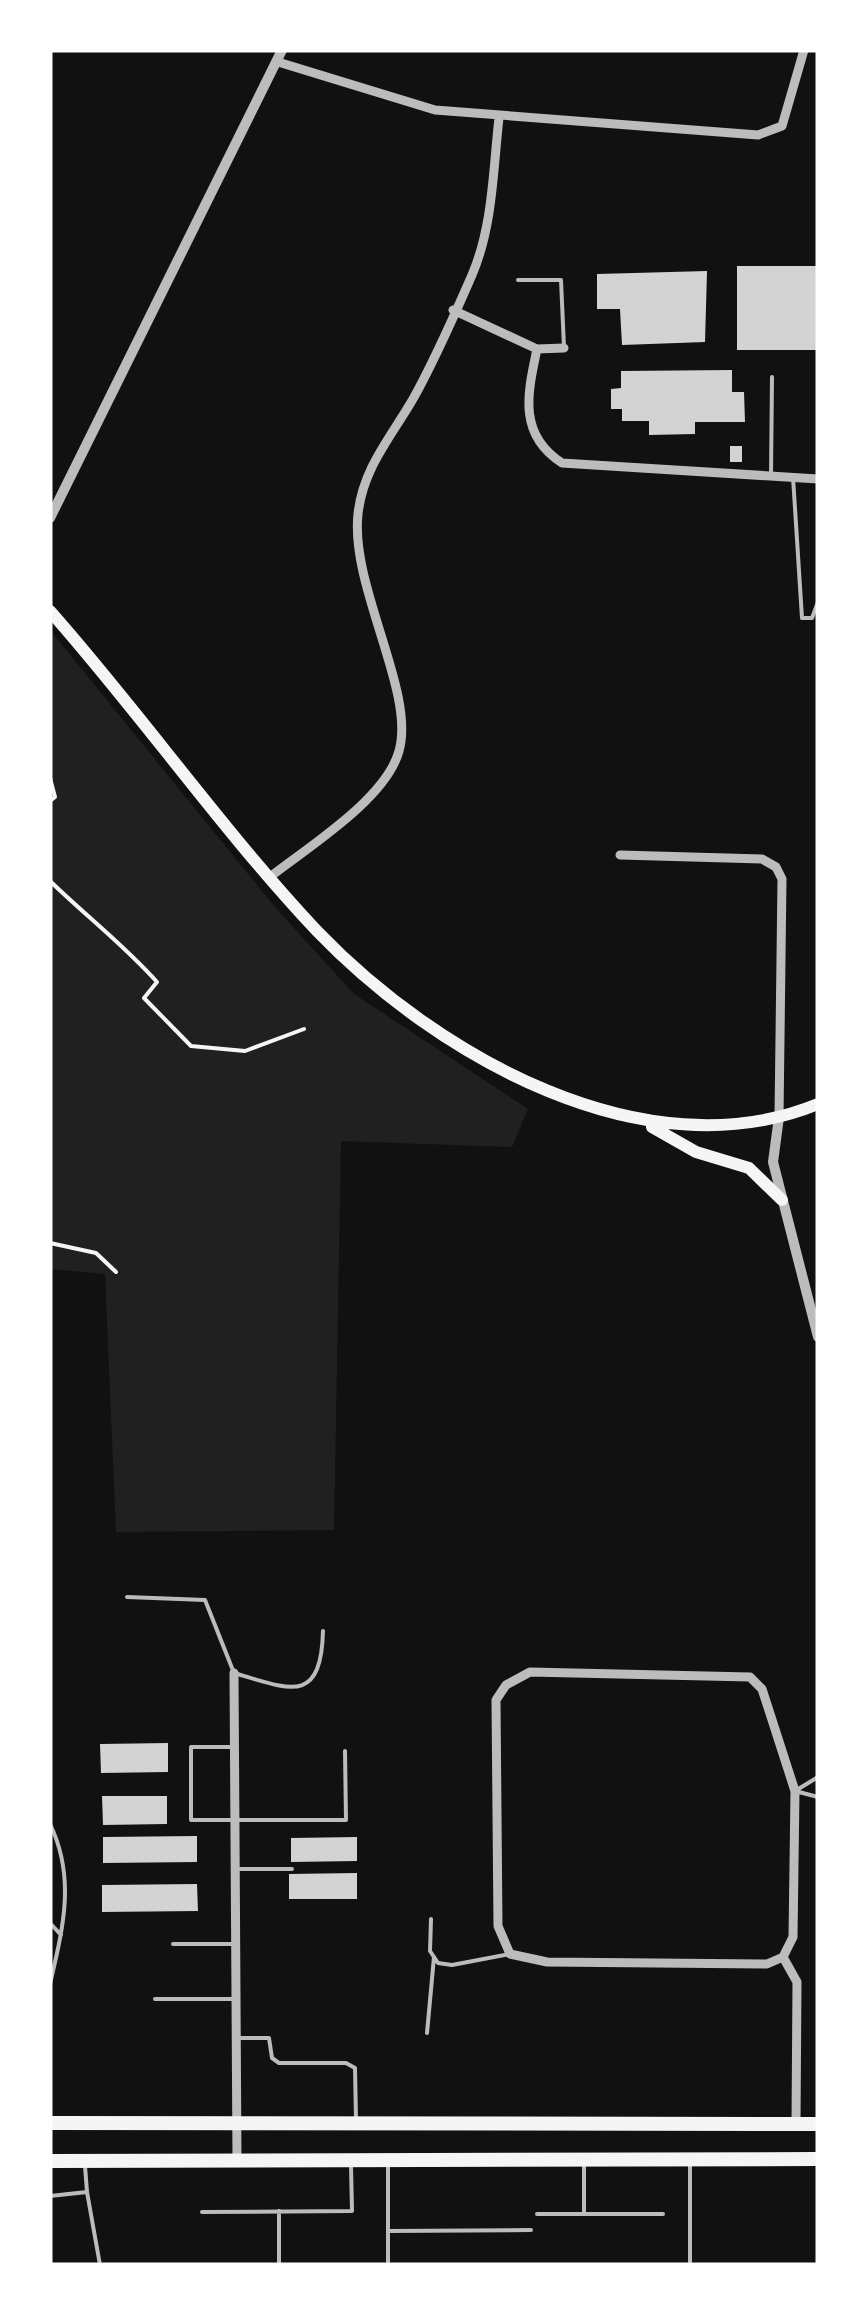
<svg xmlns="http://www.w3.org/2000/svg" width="868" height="2315" font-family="Raleway,sans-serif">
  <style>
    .green { fill: #202020 }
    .building { fill: #d3d3d3 }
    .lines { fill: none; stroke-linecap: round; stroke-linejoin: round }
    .path { stroke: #f5f5f5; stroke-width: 4 }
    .service { stroke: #bcbcbc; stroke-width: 4 }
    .minor { stroke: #bcbcbc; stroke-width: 9 }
    .tertiary { stroke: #bcbcbc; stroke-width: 10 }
    .secondary { stroke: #f5f5f5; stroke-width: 12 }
    .primary { stroke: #f5f5f5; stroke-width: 14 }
  </style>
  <rect width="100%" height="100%" fill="#111"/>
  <!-- green -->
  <path class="green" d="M50,630L274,906L354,994L528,1109L512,1147L341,1141L334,1530L116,1532L105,1274L50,1269Z"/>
  <!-- building -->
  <path class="building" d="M737,266H818V350H737Z
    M707,271L705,342L622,345L620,309H597V274Z
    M732,370V392H744L745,422H695V434L649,435V421H622V409H611V389L621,388V371Z
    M730,446H742V462H730Z
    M168,1743V1772L101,1773L100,1744Z
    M102,1796H167V1824L103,1825Z
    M197,1836V1862L103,1863V1837Z
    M357,1837V1861L291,1862V1838Z
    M357,1873V1899H289V1874Z
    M197,1884L198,1911L102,1912V1885Z"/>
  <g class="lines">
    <!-- path -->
    <path class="path" d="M50,694V712
      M50,778L55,797L50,801
      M50,881C86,916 124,945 157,982L144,998L191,1046L245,1051L304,1029
      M50,1243L96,1253L116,1272"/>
    <!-- service -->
    <path class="service" d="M518,280H561L564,347
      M771,475L772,377
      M793,477L802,618H812L818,602
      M127,1597L205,1600L234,1673C289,1689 321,1706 323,1631
      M234,1747H191V1820H346L345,1751
      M795,1791L818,1777
      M795,1791L818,1797
      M50,1824C76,1878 63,1928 50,1984
      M237,1869H292
      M431,1919L430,1951L438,1963L452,1965L510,1954
      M50,1923L61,1935
      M173,1944H232
      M155,1999H232
      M427,2033L434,1957
      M239,2038H269L272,2058L279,2063H346L355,2068L356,2120
      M388,2164V2265
      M584,2164V2214
      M87,2192L100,2265
      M50,2196L87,2192L85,2166
      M279,2211V2265
      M202,2212L352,2211L351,2166
      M537,2214H663
      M388,2231L531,2230
      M690,2265V2164"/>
    <!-- minor -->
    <path class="minor" d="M278,62L435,110L758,135L782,126L804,50
      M453,310L537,349L564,348
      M537,349C528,392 517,434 562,463L818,479
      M620,855L762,859L776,867L782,879L779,1117
      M270,877C308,847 386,799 399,751C416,692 350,587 358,514C363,468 391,437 413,399C435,360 454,316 472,275C493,226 493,170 499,118
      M530,1672L750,1677L762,1689L795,1791L793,1937L783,1957L767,1964L547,1962L510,1954L498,1926L496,1700L506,1685Z
      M234,1673L237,2160
      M783,1957L797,1982L796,2124"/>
    <!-- tertiary -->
    <path class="tertiary" d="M50,518L282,50
      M779,1117L773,1162L818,1337"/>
    <!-- secondary -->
    <path class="secondary" d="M50,611C142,715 222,830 317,931C436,1055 645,1175 818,1104
      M652,1127L696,1152L749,1168L782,1200"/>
    <!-- primary -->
    <path class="primary" d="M50,2123L818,2124
      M50,2161L818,2159"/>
  </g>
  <!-- border -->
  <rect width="868" height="2315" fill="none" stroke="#ffffff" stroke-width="105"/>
</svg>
